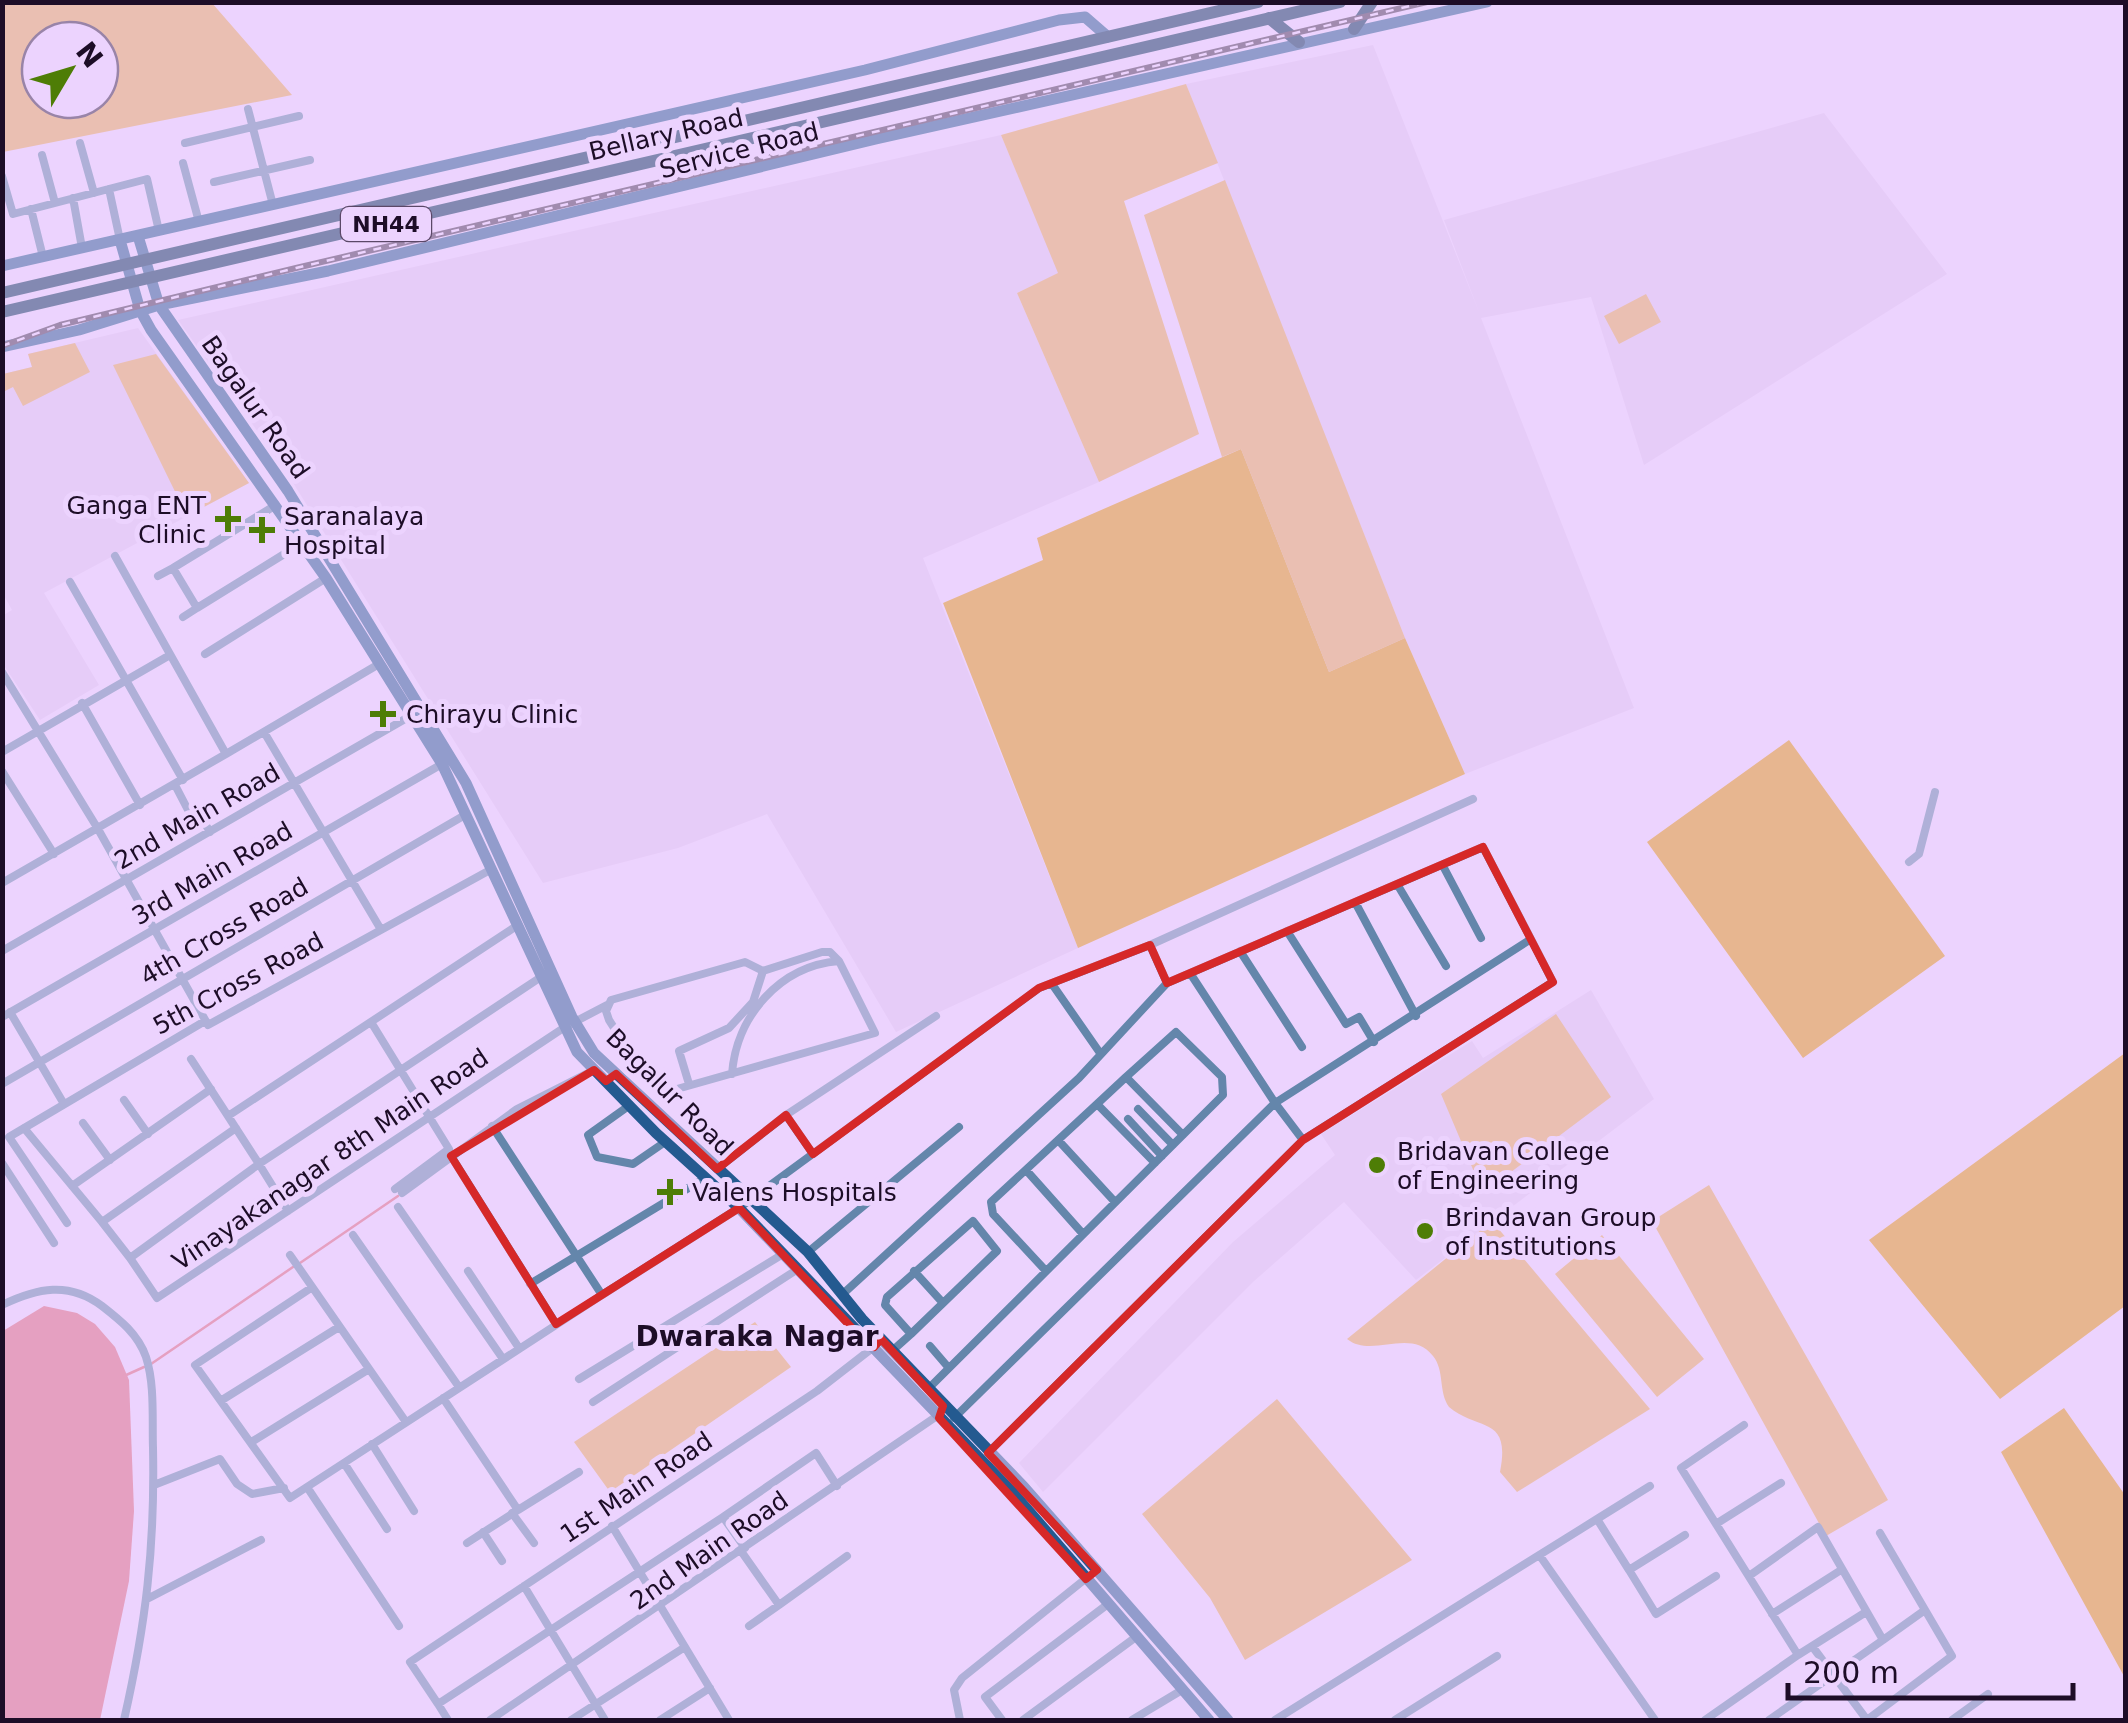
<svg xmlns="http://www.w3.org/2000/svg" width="2128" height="1723" font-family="'DejaVu Sans',sans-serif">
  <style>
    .built { fill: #dec3f2 }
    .green { fill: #e6a758; fill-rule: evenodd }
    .forest { fill: #e1930c }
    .water { fill: #dc6278 }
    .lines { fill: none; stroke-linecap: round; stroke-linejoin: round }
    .stream { stroke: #dc6278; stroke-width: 2.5 }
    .minor { stroke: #6486ab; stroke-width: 8 }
    .secondary { stroke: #245a90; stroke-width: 11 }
    .trunk { stroke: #043057; stroke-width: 12 }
    .rail-casing { stroke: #453351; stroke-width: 6 }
    .rail { stroke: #ecd3fe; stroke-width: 2.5; stroke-dasharray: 8; stroke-linecap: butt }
    .marked { fill: none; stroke: #d62828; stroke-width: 8; stroke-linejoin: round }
    .poi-dot { fill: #4e7d06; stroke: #ecd3fe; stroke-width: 4 }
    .labels { text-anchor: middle; stroke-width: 10; stroke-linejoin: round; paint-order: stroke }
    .shield { fill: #ecd3fe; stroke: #5b4868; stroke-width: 2.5 }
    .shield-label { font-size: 22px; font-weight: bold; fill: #1d0d27 }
    .street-label { font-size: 25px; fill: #1d0d27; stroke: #ecd3fe }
    .poi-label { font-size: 25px; fill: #1d0d27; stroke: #ecd3fe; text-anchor: start }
    .neighbourhood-label { font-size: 28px; font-weight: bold; fill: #1d0d27; stroke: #ecd3fe }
  </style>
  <rect width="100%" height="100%" fill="#ecd3fe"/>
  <!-- built -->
  <path class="built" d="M1373,45L1479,312L1444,220L1824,113L1947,274L1644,465L1591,297L1481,318L1634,708L1465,774L1405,638L1186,84Z
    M1001,135L1059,273L1017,293L1099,482L923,558L1078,948L896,1032L767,814L678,848L543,883L285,470L178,320Z
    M138,328L249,483L44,593L99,685L40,720L3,664L2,616L12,610L2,592L3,374L32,367L28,354Z
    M1591,990L1654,1099L1416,1280L1344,1202L1253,1282L1043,1492L1019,1463L1233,1242L1335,1155L1321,1134L1472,1041L1483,1058Z"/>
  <!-- green -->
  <path class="green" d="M3,2L212,3L292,95L3,152ZM100,40V100H40V40Z
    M1186,84L1218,163L1124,201L1199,434L1099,482L1017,293L1058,273L1001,135Z
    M1225,180L1405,638L1329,672L1241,449L1222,457L1144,215Z
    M1646,294L1661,322L1619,344L1604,316Z
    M75,343L90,372L23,406L13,387L3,392V374L32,367L28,354Z
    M156,354L249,483L187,516L113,365Z
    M1556,1014L1611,1097L1483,1193L1441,1094Z
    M1709,1185L1888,1500L1826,1536L1652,1221Z
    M1492,1221L1650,1409L1517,1492L1500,1472C1511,1415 1479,1432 1449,1407C1438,1391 1445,1371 1433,1356C1410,1327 1372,1359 1347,1339Z
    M1602,1235L1704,1359L1657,1397L1555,1274Z
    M755,1322L791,1367L610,1492L574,1442Z
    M1277,1399L1412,1560L1245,1660L1210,1598L1142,1514Z"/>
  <!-- forest -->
  <path class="forest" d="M1241,449L1329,672L1405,638L1465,774L1078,948L943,603L1043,560L1037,538Z
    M1789,740L1945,956L1803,1058L1647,842Z
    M2125,1053V1306L2000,1399L1869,1240Z
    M2064,1408L2125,1495V1678L2001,1452Z"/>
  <!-- water -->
  <path class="water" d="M44,1306L77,1313L95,1324L115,1347L129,1380L134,1511L129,1581L100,1720H3V1331Z"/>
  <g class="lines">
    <!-- stream -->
    <path class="stream" d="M300,1263L398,1196
      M151,1364L293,1267
      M124,1376L144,1367"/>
    <!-- minor -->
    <path class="minor" d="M248,109L273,205
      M80,143L94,193
      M185,143L299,116
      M42,155L55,203
      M183,163L199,222
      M2,176L13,214L147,179L159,231
      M214,182L310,160
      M109,189L120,240
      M73,198L82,248
      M31,209L43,257
      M276,505L173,568L197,608L302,543
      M115,556L226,754L379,664
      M158,576L173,568
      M70,582L183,780
      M183,617L197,608
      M205,654L326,578
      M2,672L98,829L208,1025L490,870
      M82,703L140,805
      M264,732L380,928
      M2,752L170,655
      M2,771L54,854
      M175,785L188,810
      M197,810L210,832
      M1909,862L1919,854L1935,792
      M1443,866L1481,938
      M2,883L226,754
      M1397,884L1446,966
      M1355,902L1416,1016
      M1287,931L1346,1024L1359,1017L1374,1042
      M2,951L412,715
      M1240,951L1302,1047
      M763,971L822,952H830L839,961
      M1167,983L1483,847L1531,939
      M1052,984L1100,1053
      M10,1012L64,1104
      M2,1017L442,764
      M371,1022L449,1149L395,1189
      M191,1059L228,1116L518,925
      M2,1084L465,815
      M689,1084L679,1051L729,1028L753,1002L763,971L745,962L611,1000L606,1011L609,1020L643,1073L659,1088L677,1089L875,1033L839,961C779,966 736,1017 732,1074
      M124,1100L148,1134
      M1097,1104L1126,1077
      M630,1105L588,1135L597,1157L633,1164L665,1142
      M1138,1109L1173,1145
      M786,1115L813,1154
      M228,1116L259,1164L541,977
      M1128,1119L1162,1156
      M83,1123L110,1160
      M24,1128L102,1222
      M236,1128L102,1222L130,1258L259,1164L288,1211
      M1058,1140L1115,1202
      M451,1156L556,1324
      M2,1163L54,1243
      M717,1169L786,1115L936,1016
      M1026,1170L1083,1234
      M72,1186L211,1089
      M402,1193L517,1109L594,1070
      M398,1207L503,1359
      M67,1223L9,1137L205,1021
      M353,1235L459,1387
      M808,1252L959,1127
      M290,1255L406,1422
      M130,1258L157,1298L565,1027L607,1005
      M468,1271L519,1348
      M914,1271L943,1303
      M1046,1271L993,1214L991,1202L1097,1104L1155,1163
      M530,1284L705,1178
      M311,1288L195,1365L290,1498L602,1295L492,1126
      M845,1292L1079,1078L1167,983L1150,945
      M602,1295L739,1208L1039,988L1150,945L1473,799
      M2,1305C37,1288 69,1281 102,1306C120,1320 138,1334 146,1357C155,1385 152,1419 153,1448C155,1548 146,1623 124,1720
      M930,1346L948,1367
      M892,1351L911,1334L885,1305L887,1297L973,1221L997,1251L911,1334
      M579,1379L783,1254
      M928,1389L1223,1095L1222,1077L1176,1032L1126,1077L1183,1135
      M443,1398L518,1510L579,1472
      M222,1400L339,1327
      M593,1402L798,1269
      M954,1418L1275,1103L1303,1140L1553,982L1531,939L1275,1103L1190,973
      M1744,1425L1681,1468L1798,1655L1866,1612
      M253,1441L369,1369
      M372,1444L414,1511
      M989,1452L1303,1140
      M344,1463L387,1529
      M154,1485L220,1459L237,1484L252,1494L284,1488
      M1650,1486L1597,1519L1629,1570L1685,1535
      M307,1487L399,1626
      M512,1513L534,1543
      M723,1517L816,1453L837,1486
      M1716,1524L1781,1483
      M612,1526L729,1720
      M483,1532L502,1561
      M467,1543L518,1510
      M745,1548L723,1517L438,1704L410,1662L817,1391L875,1346
      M741,1551L779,1605L847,1556
      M1540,1556L1655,1720
      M1629,1570L1656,1614L1716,1576
      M1749,1576L1818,1527L1883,1640L1925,1610
      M524,1586L605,1720
      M149,1598L261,1540
      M1772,1614L1841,1570
      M749,1626L779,1605
      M1812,1646L1867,1720
      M438,1704L448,1720
      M490,1720L940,1414
      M571,1720L685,1647
      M660,1720L710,1688
      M960,1720L954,1690L962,1678L1089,1576
      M1002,1720L985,1697L1108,1604
      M1023,1720L1136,1637
      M1132,1720L1182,1690
      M1275,1720L1597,1519
      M1395,1720L1497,1656
      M1705,1720L1798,1655
      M1769,1720L1883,1640
      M1867,1720L1952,1656L1880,1533
      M1952,1720L1988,1694"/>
    <!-- secondary -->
    <path class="secondary" d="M138,236L159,305L288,491L466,783L572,1017L594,1053L808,1252L862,1319L1024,1487L1228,1720
      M120,240L140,310L151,330L326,578L442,764L577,1052L656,1133L739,1208L1015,1495L1209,1720
      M2,266L865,70L1059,20L1085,17L1108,37
      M2,347L79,330L159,305L328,271L876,139L1487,2"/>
    <!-- trunk -->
    <path class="trunk" d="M1269,18L1299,42
      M1354,29L1372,2
      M2,293L1258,2
      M2,312L1340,2"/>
    <defs>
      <path id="rail" d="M2,346L60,325L296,268L1427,2"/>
    </defs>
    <!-- rail casing -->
    <use href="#rail" class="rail-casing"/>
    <!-- rail -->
    <use href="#rail" class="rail"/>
  </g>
  <!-- marked area -->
  <path d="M0 0H2128V1723H0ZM1483,847L1553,982L1303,1140L988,1453L1097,1570L1086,1579L939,1418L943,1406L881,1339L874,1347L853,1329L739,1208L556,1324L451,1156L594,1070L606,1081L616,1074L717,1169L786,1115L813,1154L1039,988L1150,945L1167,983Z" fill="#ecd3fe" fill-opacity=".55" fill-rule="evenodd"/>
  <path class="marked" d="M1483,847L1553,982L1303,1140L988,1453L1097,1570L1086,1579L939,1418L943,1406L881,1339L874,1347L853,1329L739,1208L556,1324L451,1156L594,1070L606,1081L616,1074L717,1169L786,1115L813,1154L1039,988L1150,945L1167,983Z"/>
  <!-- markers -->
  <g class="poi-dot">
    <path d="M223 504h10v10h10v10h-10v10h-10v-10h-10v-10h10z"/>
    <path d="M257 515h10v10h10v10h-10v10h-10v-10h-10v-10h10z"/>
    <path d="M378 699h10v10h10v10h-10v10h-10v-10h-10v-10h10z"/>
    <circle cx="1377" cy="1165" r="10"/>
    <path d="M665 1177h10v10h10v10h-10v10h-10v-10h-10v-10h10z"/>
    <circle cx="1425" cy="1231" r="10"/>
  </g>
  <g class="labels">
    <!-- shield labels -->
    <rect class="shield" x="341" y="207" width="90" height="34" rx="8"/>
    <g class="shield-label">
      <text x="386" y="232">NH44</text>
    </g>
    <!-- street labels -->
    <g class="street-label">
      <text transform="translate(666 134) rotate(-13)" y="9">Bellary Road</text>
      <text transform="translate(739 150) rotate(-14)" y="9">Service Road</text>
      <text transform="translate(256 407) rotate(55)" y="9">Bagalur Road</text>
      <text transform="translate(197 816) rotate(-30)" y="9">2nd Main Road</text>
      <text transform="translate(212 873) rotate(-30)" y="9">3rd Main Road</text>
      <text transform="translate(224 931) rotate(-30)" y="9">4th Cross Road</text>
      <text transform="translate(238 983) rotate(-28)" y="9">5th Cross Road</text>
      <text transform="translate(670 1092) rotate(45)" y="9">Bagalur Road</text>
      <text transform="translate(330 1159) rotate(-34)" y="9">Vinayakanagar 8th Main Road</text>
      <text transform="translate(636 1487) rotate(-34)" y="9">1st Main Road</text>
      <text transform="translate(709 1550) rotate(-35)" y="9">2nd Main Road</text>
    </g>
    <!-- poi labels -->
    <g class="poi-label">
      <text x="206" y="514" text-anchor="end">Ganga ENT<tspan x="206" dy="29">Clinic</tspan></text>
      <text x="284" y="525">Saranalaya<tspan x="284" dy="29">Hospital</tspan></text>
      <text x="406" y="723">Chirayu Clinic</text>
      <text x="1397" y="1160">Bridavan College<tspan x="1397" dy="29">of Engineering</tspan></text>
      <text x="692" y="1201">Valens Hospitals</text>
      <text x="1445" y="1226">Brindavan Group<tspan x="1445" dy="29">of Institutions</tspan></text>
    </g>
    <!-- neighbourhood labels -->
    <g class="neighbourhood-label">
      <text x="757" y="1346">Dwaraka Nagar</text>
    </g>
  </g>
  <!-- border -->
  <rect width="2128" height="1723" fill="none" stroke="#1d0d27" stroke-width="10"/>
  <!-- north arrow -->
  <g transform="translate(70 70) rotate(52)"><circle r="48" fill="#ecd3fe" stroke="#9984a8" stroke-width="2.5"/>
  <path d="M0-8L18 38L0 25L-18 38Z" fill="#4e7d06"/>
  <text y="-15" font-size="28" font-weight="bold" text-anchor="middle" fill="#1d0d27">N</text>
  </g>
  <!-- scale -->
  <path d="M1788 1683v15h285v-15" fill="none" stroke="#1d0d27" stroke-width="5"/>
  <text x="1803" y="1683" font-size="30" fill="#1d0d27" stroke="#ecd3fe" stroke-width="8" paint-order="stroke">200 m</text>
</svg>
